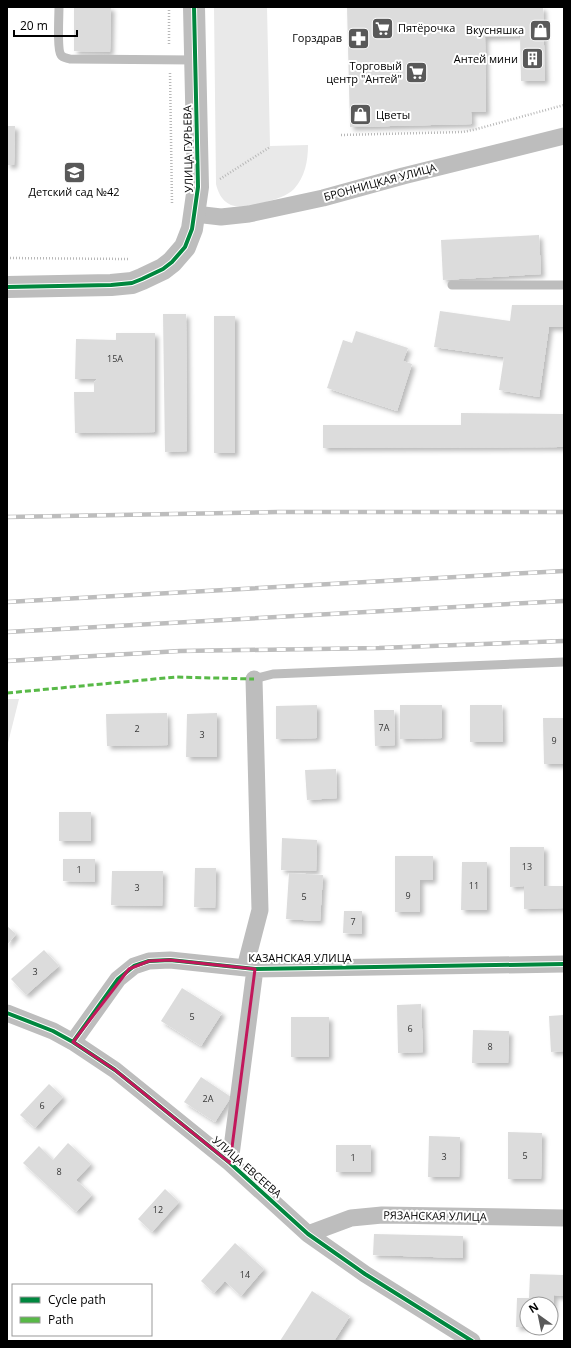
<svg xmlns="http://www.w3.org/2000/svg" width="571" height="1348" font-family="'Open Sans',sans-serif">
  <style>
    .green { fill: #e9e9e9 }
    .building { fill: #dcdcdc; filter: url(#shadow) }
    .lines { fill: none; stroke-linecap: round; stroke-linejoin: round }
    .path { stroke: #b8b8b8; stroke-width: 2.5; stroke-dasharray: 1 2; stroke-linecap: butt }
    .service { stroke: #bdbdbd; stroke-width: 9 }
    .minor { stroke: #bdbdbd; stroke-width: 17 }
    .tertiary { stroke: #bdbdbd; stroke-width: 22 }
    .rail-casing { stroke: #bdbdbd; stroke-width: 4.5 }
    .rail { stroke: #fff; stroke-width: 3; stroke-dasharray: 9; stroke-linecap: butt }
    .quiet { stroke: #58b947; stroke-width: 3; stroke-dasharray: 6 3; stroke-linecap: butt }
    .cycleway-casing { stroke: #fff; stroke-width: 6 }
    .cycleway { stroke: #00873e; stroke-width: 4 }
    .marked { fill: none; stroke: #c2185b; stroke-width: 3; stroke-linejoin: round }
    .labels { text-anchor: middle; stroke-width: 4; stroke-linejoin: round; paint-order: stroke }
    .number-label { font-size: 9px; fill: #373737 }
    .poi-label { font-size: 11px; fill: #000; stroke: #fff; text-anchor: end }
    .street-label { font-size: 11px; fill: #000; stroke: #fff }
  </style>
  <defs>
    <filter id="shadow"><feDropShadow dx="3.5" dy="3.5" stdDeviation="2" flood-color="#0004"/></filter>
  </defs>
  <rect width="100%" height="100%" fill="#fff"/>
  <!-- green -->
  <path class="green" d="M214,7H267L270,146L308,145C308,161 305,177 294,189C287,196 276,199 266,202C244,208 223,213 216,184Z
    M7,699H19L7,747Z"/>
  <!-- building -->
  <path class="building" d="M74,7H111L110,52L74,51Z
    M347,7H543L545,81H521L520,36L485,37L486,112H471L472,124L350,127Z
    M7,126H15L14,165H7Z
    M539,235L541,274L443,280L441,240Z
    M512,305H564V327H549L539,397L499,390L504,357L434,347L440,311L510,321Z
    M163,314H186L187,451L165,452Z
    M214,316H235V453H214Z
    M356,331L408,348L403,361L412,364L397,411L327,388L343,340L352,343Z
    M116,333H155V432L75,433L74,392H94V382L97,379H75L76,339L116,340Z
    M461,413L564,414V447L323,448V425H461Z
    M317,705V738L276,739V706Z
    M400,705H442V738L400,739Z
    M470,705H502L503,742H470Z
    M374,710H394L395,745L375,746Z
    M167,713L168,745L107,746L106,714Z
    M217,713V757H186L187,714Z
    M543,718H564V764H544Z
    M336,769L337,798L307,800L305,770Z
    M59,812H91V841H59Z
    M282,838L317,840L316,871L281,870Z
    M510,847H544V886H564V908L524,909V886L510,887Z
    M395,856H433V880H420V912H395Z
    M63,859H95V882L63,881Z
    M462,862H487V910H461Z
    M195,868H216L215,908L194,907Z
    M112,871H163L162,906L111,905Z
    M289,873L323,875L320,921L286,919Z
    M344,911H362V934L343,933Z
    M7,926L16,934L7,945Z
    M44,950L59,966L26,995L11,979Z
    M182,988L222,1013L201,1046L161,1021Z
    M421,1004L423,1052L398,1053L397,1005Z
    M564,1015V1051L551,1052L549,1016Z
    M291,1017H329V1057H291Z
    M473,1030L509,1031L508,1063H472Z
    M201,1077L231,1097L215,1122L184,1102Z
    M49,1084L63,1097L35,1128L20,1115Z
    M508,1132L542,1133L541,1179H508Z
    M429,1136L460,1137L459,1177H428Z
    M68,1143L91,1164L76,1180L92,1195L76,1212L23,1163L39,1146L53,1160Z
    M336,1145H371V1172H336Z
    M165,1189L179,1202L152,1232L138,1219Z
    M374,1234L463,1236V1258L373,1255Z
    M235,1243L264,1269L241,1296L225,1281L214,1293L201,1281Z
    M530,1274L564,1275V1296L554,1295L553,1315H551V1304H527V1327H516L517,1298H529Z
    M312,1291L350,1316L334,1341H280Z"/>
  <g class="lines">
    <!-- path -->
    <path class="path" d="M169,7V44
      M170,73L172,204
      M341,135L463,132L477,129L564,105
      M220,179L270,147
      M7,258L130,259"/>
    <!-- service -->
    <path class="service" d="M59,7C59,15 57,50 61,55C63,58 67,58 70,59L195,60
      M452,285H564
      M254,679L273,674L564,662"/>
    <!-- minor -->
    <path class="minor" d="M195,214L221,217L249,214L323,198L403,176L564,136
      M7,1013L53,1031L73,1042L115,1070L230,1163L308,1234L365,1274L472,1341
      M73,1042L118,979L134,966L149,961L170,960L255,969L564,964
      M230,1163L255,969L247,960L260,910L254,679
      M308,1234L351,1218L382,1215L564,1218"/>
    <!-- tertiary -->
    <path class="tertiary" d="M7,287L111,285L132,283L142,279L163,269L172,262L185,247L192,229L198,187L194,7"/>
    <defs>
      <path id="rail" d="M7,517L278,512H564
        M7,602L564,571
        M7,632L564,601
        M7,661L180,651L379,648L564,641"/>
    </defs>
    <!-- rail casing -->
    <use href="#rail" class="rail-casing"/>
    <!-- rail -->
    <use href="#rail" class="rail"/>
    <!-- quiet -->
    <path class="quiet" d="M7,693L176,677L254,679"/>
    <defs>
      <path id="cycleway" d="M7,287L111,285L132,283L142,279L163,269L172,262L185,247L192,229L198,187L194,7
        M7,1013L53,1031L73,1042L115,1070L230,1163L308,1234L365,1274L472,1341
        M73,1042L118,979L134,966L149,961L170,960L255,969L564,964"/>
    </defs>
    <!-- cycleway casing -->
    <use href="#cycleway" class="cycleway-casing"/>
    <!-- cycleway -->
    <use href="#cycleway" class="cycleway"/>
  </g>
  <!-- marked area -->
  <path class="marked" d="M170,960L255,969L230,1163L115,1070L73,1042L129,969L149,961Z"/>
  <!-- icons -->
  <defs>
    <symbol id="supermarket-square" viewBox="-11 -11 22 22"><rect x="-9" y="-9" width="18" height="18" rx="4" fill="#595959" stroke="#fff"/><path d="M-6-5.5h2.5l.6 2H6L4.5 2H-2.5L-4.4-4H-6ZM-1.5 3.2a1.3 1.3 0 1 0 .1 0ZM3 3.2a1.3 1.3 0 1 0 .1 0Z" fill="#fff"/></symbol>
    <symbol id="shop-square" viewBox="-11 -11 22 22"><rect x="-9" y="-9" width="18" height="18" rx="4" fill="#595959" stroke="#fff"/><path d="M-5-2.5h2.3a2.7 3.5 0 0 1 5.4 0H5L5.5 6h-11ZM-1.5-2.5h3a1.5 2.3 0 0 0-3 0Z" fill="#fff"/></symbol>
    <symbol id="pharmacy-square" viewBox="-11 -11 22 22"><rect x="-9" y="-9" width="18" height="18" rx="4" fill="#595959" stroke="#fff"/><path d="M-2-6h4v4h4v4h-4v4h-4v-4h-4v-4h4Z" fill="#fff"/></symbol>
    <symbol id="building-square" viewBox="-11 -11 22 22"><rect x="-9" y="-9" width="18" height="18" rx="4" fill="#595959" stroke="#fff"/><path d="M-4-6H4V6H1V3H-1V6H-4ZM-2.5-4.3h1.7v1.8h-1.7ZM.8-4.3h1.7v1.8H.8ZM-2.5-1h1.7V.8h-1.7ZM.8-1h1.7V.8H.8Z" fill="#fff"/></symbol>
    <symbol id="school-square" viewBox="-11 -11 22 22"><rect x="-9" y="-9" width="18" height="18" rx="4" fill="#595959" stroke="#fff"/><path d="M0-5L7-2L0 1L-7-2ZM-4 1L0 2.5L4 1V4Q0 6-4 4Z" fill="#fff"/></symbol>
  </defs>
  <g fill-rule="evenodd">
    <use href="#supermarket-square" x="370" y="16" width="25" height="25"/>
    <use href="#shop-square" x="528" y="18" width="25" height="25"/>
    <use href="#pharmacy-square" x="346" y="26" width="25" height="25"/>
    <use href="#building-square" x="520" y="46" width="25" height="25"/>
    <use href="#supermarket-square" x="404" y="60" width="25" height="25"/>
    <use href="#shop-square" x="348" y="102" width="25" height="25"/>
    <use href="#school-square" x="62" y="160" width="25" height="25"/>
  </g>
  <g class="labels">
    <!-- number labels -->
    <g class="number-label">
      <text x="115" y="362">15А</text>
      <text x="384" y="731">7А</text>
      <text x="137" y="732">2</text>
      <text x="202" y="738">3</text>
      <text x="554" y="744">9</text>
      <text x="527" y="870">13</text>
      <text x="79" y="873">1</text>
      <text x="474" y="889">11</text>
      <text x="137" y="891">3</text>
      <text x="408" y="899">9</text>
      <text x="304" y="900">5</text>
      <text x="353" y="925">7</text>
      <text x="35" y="975">3</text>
      <text x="192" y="1020">5</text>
      <text x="410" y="1032">6</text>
      <text x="490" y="1050">8</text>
      <text x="208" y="1102">2А</text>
      <text x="42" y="1109">6</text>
      <text x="525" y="1159">5</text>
      <text x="444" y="1160">3</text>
      <text x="353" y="1161">1</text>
      <text x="59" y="1175">8</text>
      <text x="158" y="1213">12</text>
      <text x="245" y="1278">14</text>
    </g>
    <!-- poi labels -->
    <g class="poi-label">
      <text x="398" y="32" text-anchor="start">Пятёрочка</text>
      <text x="524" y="34">Вкусняшка</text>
      <text x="342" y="42">Горздрав</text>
      <text x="518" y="63">Антей мини</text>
      <text x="402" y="70">Торговый<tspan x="402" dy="13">центр "Антей"</tspan></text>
      <text x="376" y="119" text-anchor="start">Цветы</text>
      <text x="74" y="196" text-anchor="middle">Детский сад №42</text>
    </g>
    <!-- street labels -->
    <g class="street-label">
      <text transform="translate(188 149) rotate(-91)" y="4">УЛИЦА ГУРЬЕВА</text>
      <text transform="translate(380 182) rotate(-15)" y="4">БРОННИЦКАЯ УЛИЦА</text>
      <text x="300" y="962">КАЗАНСКАЯ УЛИЦА</text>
      <text transform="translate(247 1167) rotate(41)" y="4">УЛИЦА ЕВСЕЕВА</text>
      <text transform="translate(435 1216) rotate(1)" y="4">РЯЗАНСКАЯ УЛИЦА</text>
    </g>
  </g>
  <!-- border -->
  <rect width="571" height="1348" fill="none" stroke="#000000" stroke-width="16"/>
  <!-- legend -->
  <rect x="12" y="1284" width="140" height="52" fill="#ffffff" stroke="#999999"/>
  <rect x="20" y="1297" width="20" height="6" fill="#00873e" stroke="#999999"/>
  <text x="48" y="1304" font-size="12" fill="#000000">Cycle path</text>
  <rect x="20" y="1317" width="20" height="6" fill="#58b947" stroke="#999999"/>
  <text x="48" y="1324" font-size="12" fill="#000000">Path</text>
  <!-- north arrow -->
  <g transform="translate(539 1316) rotate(327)"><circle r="19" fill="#ffffff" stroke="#999999"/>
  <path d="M0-3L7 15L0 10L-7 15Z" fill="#595959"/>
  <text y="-6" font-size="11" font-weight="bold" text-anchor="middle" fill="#000000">N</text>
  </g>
  <!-- scale -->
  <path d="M14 30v6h63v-6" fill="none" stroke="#000000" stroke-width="2"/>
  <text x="20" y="30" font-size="12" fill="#000000" stroke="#ffffff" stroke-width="3" paint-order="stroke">20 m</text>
</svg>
